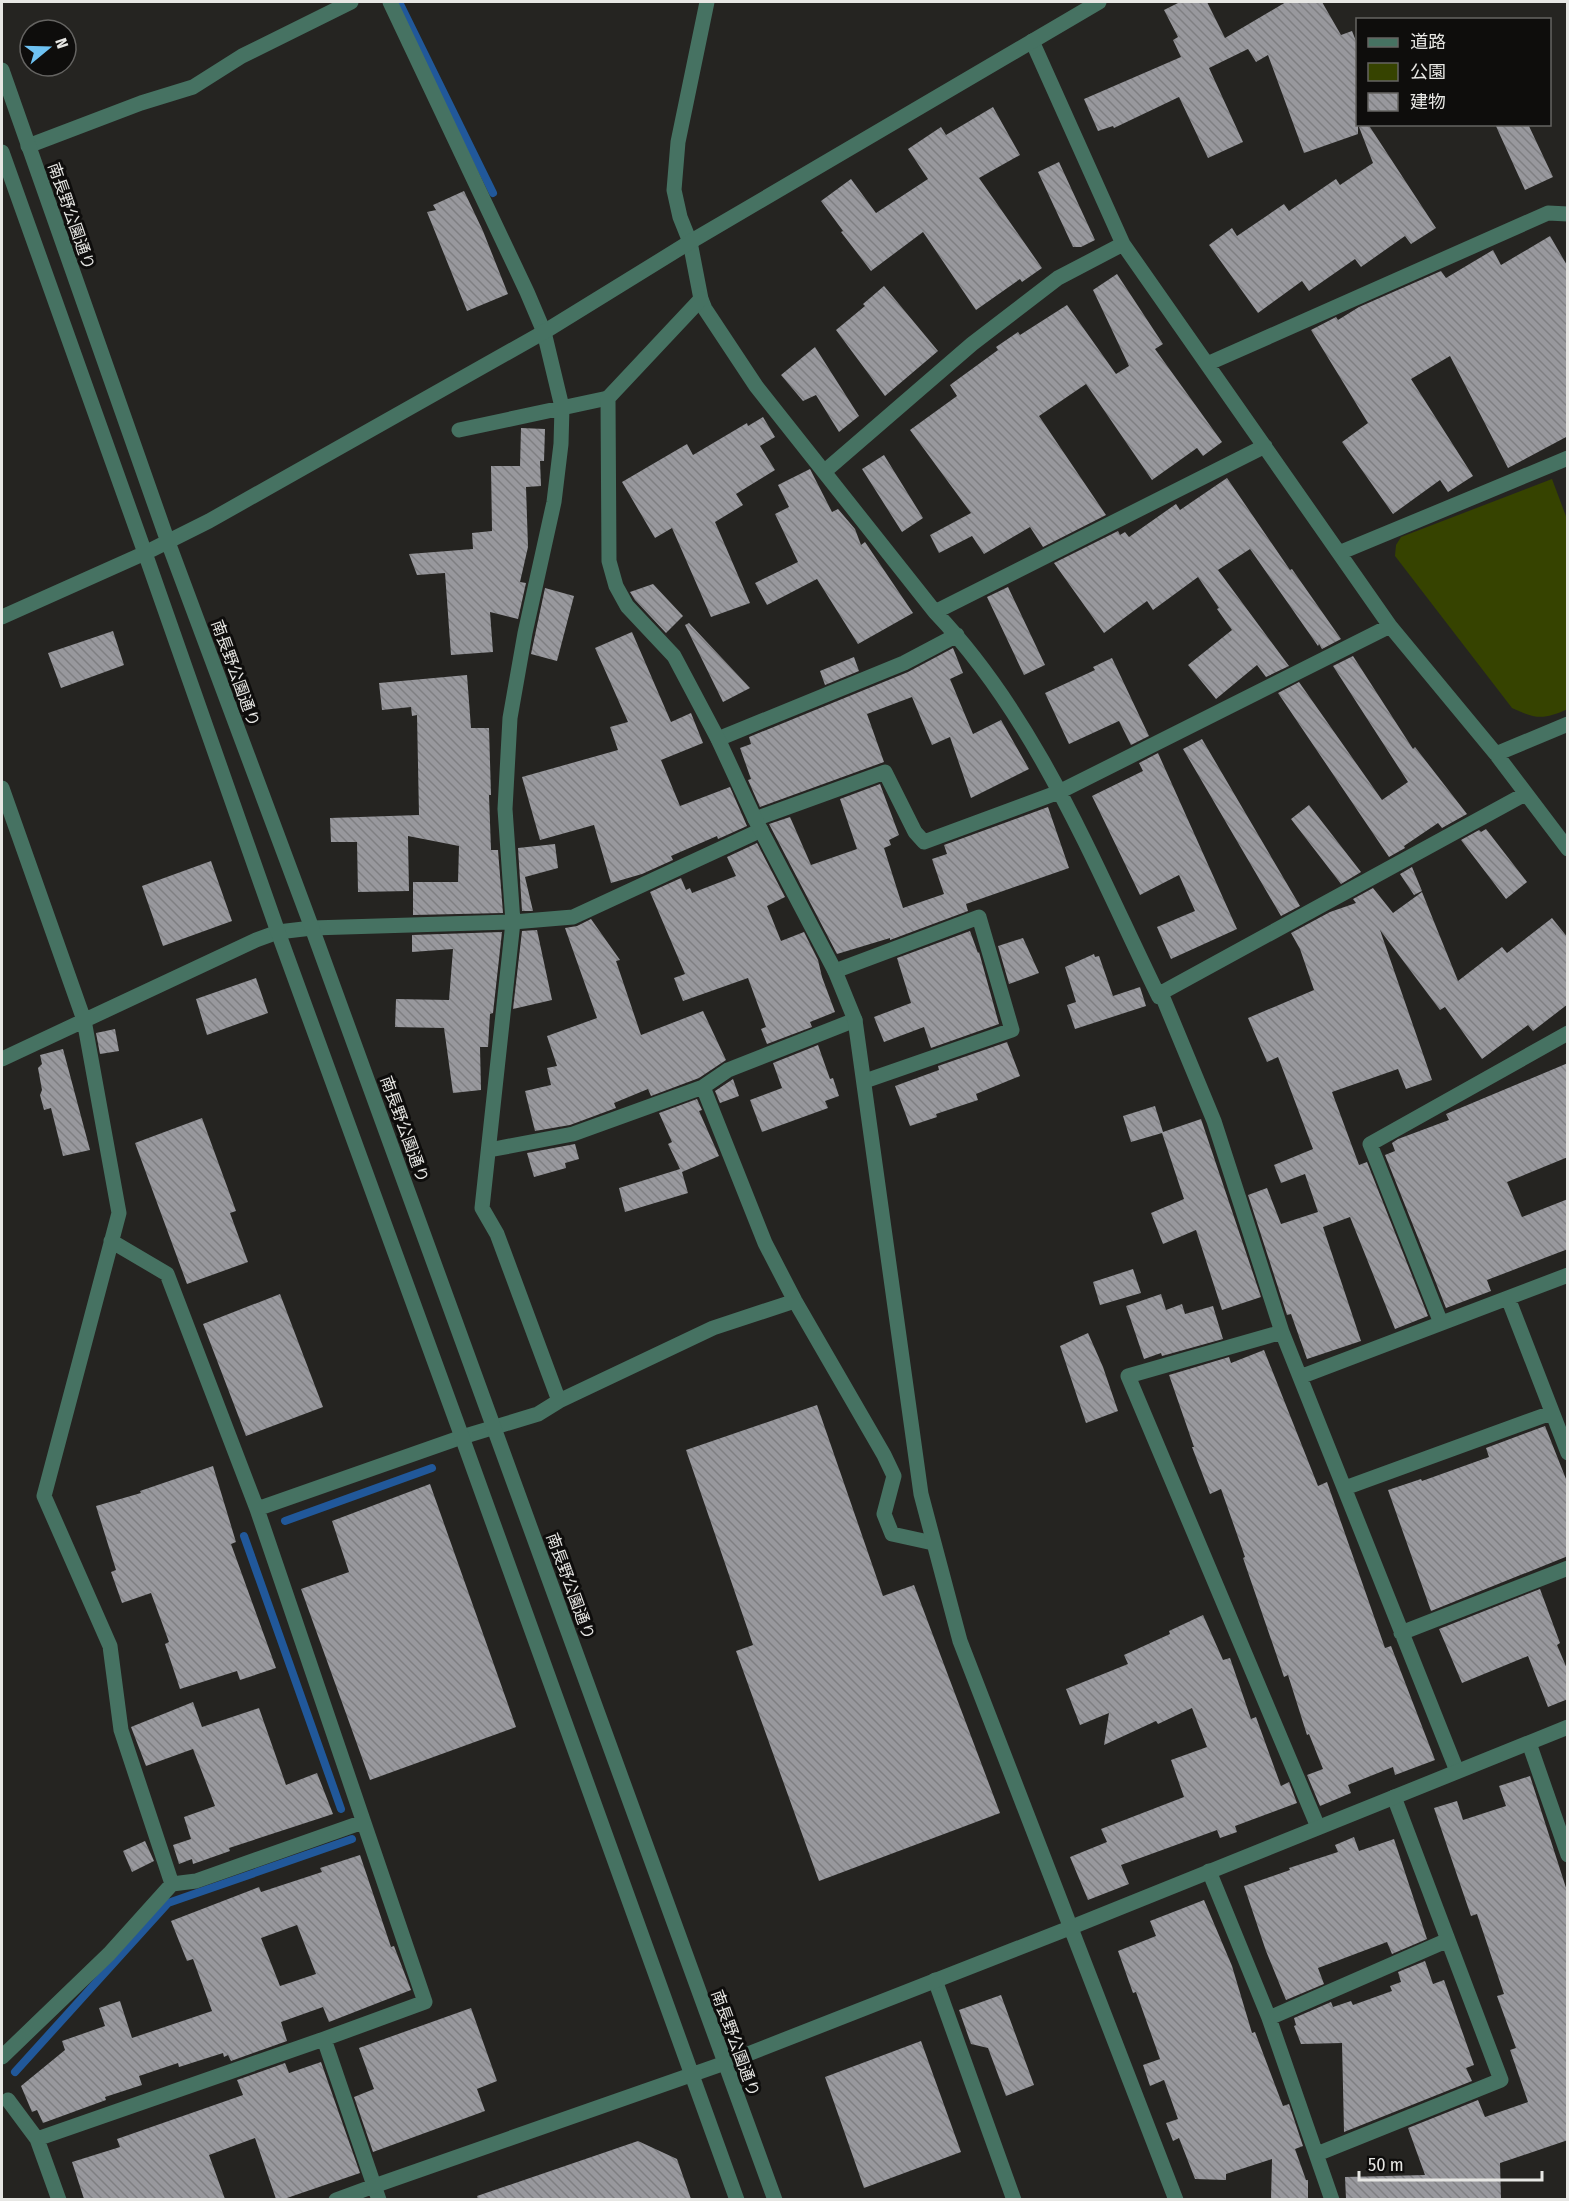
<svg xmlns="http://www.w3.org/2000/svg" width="1569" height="2201" font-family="'Fira Sans Condensed','Noto Sans JP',sans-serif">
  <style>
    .park { fill: #364300 }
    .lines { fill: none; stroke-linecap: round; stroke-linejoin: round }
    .stream { stroke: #21589a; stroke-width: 8 }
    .building { fill: url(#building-back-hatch); fill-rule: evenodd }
    .minor { stroke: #467262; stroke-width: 15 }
    .tertiary { stroke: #467262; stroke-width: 15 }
    .labels { text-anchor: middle; stroke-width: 6; stroke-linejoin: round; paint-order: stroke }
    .street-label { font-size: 16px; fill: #e7e7e4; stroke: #0e0d0c }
  </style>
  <defs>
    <pattern id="building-back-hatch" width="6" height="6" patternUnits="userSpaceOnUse" patternTransform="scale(1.5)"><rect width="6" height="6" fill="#98989d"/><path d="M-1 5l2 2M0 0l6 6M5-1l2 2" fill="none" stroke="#7f7f82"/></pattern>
  </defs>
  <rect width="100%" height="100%" fill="#252421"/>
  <!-- park -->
  <path class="park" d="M1552,479L1567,519L1568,709C1543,720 1536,719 1512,708L1395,556L1396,545L1401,537Z"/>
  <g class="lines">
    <!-- stream -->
    <path class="stream" d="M399,2L493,193
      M285,1521L432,1468
      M244,1536L341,1809
      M15,2072L168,1903L352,1839"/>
  </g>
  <!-- building -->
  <path class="building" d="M1180,2H1207L1225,38L1286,2H1322L1341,35L1352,31L1358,46V134L1304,153L1268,55L1256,62L1248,49L1209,68L1243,142L1208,158L1179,97L1114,128L1113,126L1098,131L1084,99L1181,57L1173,40L1178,37L1164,10Z
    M993,107L1020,155L979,178L1042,268L1022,282L1020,279L976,310L923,232L871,271L841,232L843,231L821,201L851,179L876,213L928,179L908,149L941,127L946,135Z
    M1364,124H1368L1436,228L1411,244L1405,236L1361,267L1355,259L1309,291L1302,281L1258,313L1209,245L1232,228L1237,236L1284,204L1289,211L1336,179L1340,185L1373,163L1359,127Z
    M1495,124H1528L1553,177L1525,190Z
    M1059,162L1095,240L1081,247H1073L1038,172Z
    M464,191L483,231L508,294L467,311L427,212L436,210L433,205Z
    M1550,236L1568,267V436L1508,468L1450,356L1411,379L1473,476L1448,492L1440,480L1393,514L1342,442L1368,423L1311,330L1336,317L1338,320L1359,307L1441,271L1446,278L1493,250L1501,265Z
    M1117,274L1163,344L1155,349L1222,442L1203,456L1197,448L1152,480L1086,384L1039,416L1106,515L1043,547L1030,527L984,554L972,536L939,553L930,535L971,513L910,430L957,396L950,385L998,350L996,347L1018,332L1020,335L1067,305L1116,374L1129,366L1093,290Z
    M884,286L938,351L885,396L836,330L865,306L863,304Z
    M815,347L859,416L839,432L816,395L803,401L781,375Z
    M763,417L775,437L760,446L775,470L736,494L743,505L715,522L750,603L711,617L672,528L655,538L622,482L687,444L693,455L747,423L748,426Z
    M521,428L545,429L544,461H540L541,486L526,487L528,547L520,582L526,583L518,619L490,612L493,652L451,655L445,573L417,575L409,554L473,549L472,533L492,531L491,466H520Z
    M884,455L923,518L902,532L862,469Z
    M810,469L832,512L838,509L855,529L861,545L865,542L913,613L858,644L817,579L767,605L755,583L798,562L775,514L789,507L778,485Z
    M1227,478L1290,570L1292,569L1341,639L1322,649L1319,644L1318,646L1250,549L1218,570L1289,666L1266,677L1257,665L1216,699L1188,665L1232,630L1217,609L1219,608L1198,577L1153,610L1147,601L1104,633L1054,563L1118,531L1120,535L1125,532L1129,537L1176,504L1180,510Z
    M653,584L683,616L666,633L635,600L630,592Z
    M1008,587L1045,665L1024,675L987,597Z
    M545,588L574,596L557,661L531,654Z
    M689,623L750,688L723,702L685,625Z
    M113,631L124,665L61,688L48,653Z
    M632,632L671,722L691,713L703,743L661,760L680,806L730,787L747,826L718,839L717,836L671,856L673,860L642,874L611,883L594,825L540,840L522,777L618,750L610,727L628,722L595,648Z
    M953,648L963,673L950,679L973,734L1001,720L1029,769L971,798L950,737L932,745L912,697L867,714L884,762L760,807L748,780L751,779L740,748L751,744L749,737L908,672Z
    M1353,656L1413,749L1415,747L1467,814L1442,828L1438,823L1404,846L1405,848L1389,857L1278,693L1299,682L1382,800L1408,782L1333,666Z
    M854,657L859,671L825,685L820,671Z
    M1112,658L1149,736L1131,745L1119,721L1069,744L1045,693L1095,670L1093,667Z
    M467,675L471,728H489L491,795H489L491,850H498L503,913L413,915V882H458L459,846L408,836L409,891L358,892L357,842H331L330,818L419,815L417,715L412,716L411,707L382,710L379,683Z
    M1202,739L1300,906L1281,916L1183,749Z
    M1158,753L1237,929L1171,959L1157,927L1195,911L1179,875L1140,895L1092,796L1143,771L1139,763Z
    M880,784L899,835L889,840L891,845L884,848L903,908L944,894L932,859L947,854L944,845L1048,807L1069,868L966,904L968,911L890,940V938L837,954L769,824L790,817L811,865L857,849L840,799Z
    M1309,805L1361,872L1341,884L1291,819Z
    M1486,829L1527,882L1506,899L1461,840L1479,830L1481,832Z
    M757,843L785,897L767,906L781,941L804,932L818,960L822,977L835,1012L810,1022L812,1027L767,1044L761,1029L766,1027L748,978L683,1001L674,978L685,974L650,892L681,878L686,890L690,888L692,893L736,876L727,857Z
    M555,844L558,868L525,877L533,911H522L518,848Z
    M211,861L232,921L163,946L142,886Z
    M1412,867L1422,891L1414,895L1400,874Z
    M1373,888L1393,913L1422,892L1458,981L1502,947L1507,953L1552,918L1568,938V1004L1533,1031L1528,1025L1482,1059L1445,1007L1440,1010L1380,930L1432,1080L1406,1089L1398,1069L1332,1092L1359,1165L1367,1162L1428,1316L1395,1329L1350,1217L1323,1227L1361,1341L1307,1359L1291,1314L1287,1315L1248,1195L1267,1188L1281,1224L1318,1212L1305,1174L1281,1183L1274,1165L1313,1149L1278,1057L1267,1062L1248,1018L1314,990L1300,949L1291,933L1330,912L1356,903L1353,899Z
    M591,919L620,960L616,961L641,1035L703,1011L726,1060L699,1078L651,1096L648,1089L614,1103L616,1108L570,1125L535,1131L525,1091L551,1085L547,1068L557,1066L547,1036L597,1018L565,928L577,926Z
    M537,930L552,1000L513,1009L522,931Z
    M970,931L978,953L979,952L999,1024L931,1048L924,1027L884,1042L874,1017L911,1003L897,958Z
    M502,932L493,1013L490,1014L488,1047H480L481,1090L453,1093L444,1028L395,1027L396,999L449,1000L453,949L412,952V935Z
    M1023,938L1039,973L1009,984L998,946Z
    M1094,954L1095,957L1099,956L1113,996L1140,987L1146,1006L1075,1029L1067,1005L1076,1002L1065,967Z
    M256,978L268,1013L207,1035L196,999Z
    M115,1029L119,1051L100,1054L96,1033Z
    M1007,1042L1020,1076L976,1094L978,1100L936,1114L937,1117L910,1126L895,1086L939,1070L938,1066Z
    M818,1045L830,1079L833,1078L839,1096L825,1101L828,1108L762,1132L750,1100L782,1088L773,1063Z
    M63,1049L90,1150L63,1156L51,1108L44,1110L40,1095L42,1090L38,1068L42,1064L40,1055Z
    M1568,1063V1157L1507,1182L1522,1217L1568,1199V1249L1487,1280L1491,1291L1446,1308L1385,1155L1395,1151L1392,1143L1398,1139L1449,1120L1446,1114Z
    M733,1079L739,1096L720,1103L715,1091Z
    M697,1099L702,1110L699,1111L719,1156L682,1172L688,1193L625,1212L619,1188L680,1169L668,1144L672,1142L659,1113Z
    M1155,1106L1163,1132L1201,1119L1261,1297L1222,1310L1196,1230L1163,1244L1151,1213L1184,1199L1162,1133L1131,1142L1123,1116Z
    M202,1118L236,1211L230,1213L248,1262L187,1284L135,1143Z
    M575,1144L579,1159L565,1163L566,1168L534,1177L527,1153Z
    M1133,1269L1141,1293L1100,1305L1093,1282Z
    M280,1294L323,1407L246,1436L203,1324Z
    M1161,1294L1166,1310L1182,1304L1185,1314L1213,1306L1223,1339L1162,1356L1161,1353L1144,1359L1126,1306Z
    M1088,1333L1103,1367L1118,1411L1086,1423L1060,1346Z
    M1264,1350L1318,1486L1327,1482L1385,1648L1391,1646L1435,1760L1395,1775L1393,1767L1348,1785L1351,1793L1320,1806L1307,1775L1323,1769L1309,1734L1307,1735L1288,1675L1284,1677L1243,1558L1245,1557L1221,1489L1210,1494L1192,1447H1194L1169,1375L1229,1357L1231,1363Z
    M817,1405L883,1596L914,1585L1000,1813L819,1881L736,1651L753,1645L686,1450Z
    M1545,1426L1568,1484V1556L1431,1611L1388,1490L1421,1479L1422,1481L1489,1457L1486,1448Z
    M213,1466L236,1542L231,1544L276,1668L240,1680L237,1671L180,1689L165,1644L169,1642L151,1593L122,1603L111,1572L116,1570L96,1506L141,1493L140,1491Z
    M430,1484L516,1727L370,1780L301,1589L349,1572L332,1521Z
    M1540,1589L1560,1643L1557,1645L1568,1671V1699L1548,1707L1528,1656L1462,1683L1439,1629Z
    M1203,1615L1223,1660L1230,1658L1251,1719L1256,1717L1281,1786L1289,1782L1297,1803L1235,1826L1237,1832L1220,1838L1217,1830L1121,1865L1129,1884L1088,1900L1070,1857L1107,1842L1101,1829L1184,1797L1171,1760L1207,1747L1192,1708L1158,1724L1156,1721L1104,1745L1109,1713L1080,1725L1066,1689L1128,1664L1124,1655L1170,1634L1169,1631Z
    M193,1702L202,1727L259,1708L286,1785L317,1773L333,1814L229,1848L230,1851L193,1864L192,1859L179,1864L173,1845L191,1839L184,1817L215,1806L193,1749L146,1766L131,1727Z
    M1530,1776L1568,1894V2140L1500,2163L1501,2199H1346L1345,2177L1425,2175L1408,2128L1478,2100L1485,2117L1528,2102L1510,2050L1516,2048L1497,1996L1504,1994L1477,1914L1471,1916L1434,1808L1457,1801L1463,1820L1506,1806L1499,1786Z
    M1354,1837L1359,1851L1394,1839L1427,1939L1392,1954L1387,1942L1318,1968L1324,1984L1286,2000L1266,1951L1244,1886L1290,1870L1289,1868L1338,1852L1335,1845Z
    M145,1841L154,1861L132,1872L123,1851Z
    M360,1855L391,1947L394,1946L411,1990L329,2022L323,2007L281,2022L287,2041L231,2061L228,2055L224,2057L223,2053L179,2067L178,2063L139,2076L142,2085L105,2097L106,2100L43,2123L37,2110L32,2112L21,2086L65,2050L62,2041L105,2026L99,2008L120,2001L132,2038L212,2011L193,1959L187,1961L171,1921L259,1887L261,1892L322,1872L320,1868ZM297,1925L316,1974L280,1986L261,1938Z
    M1204,1900L1232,1966L1252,2033L1255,2032L1283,2106L1289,2104L1303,2146L1295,2149L1306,2180H1308V2199H1271L1272,2159L1226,2174V2180L1195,2179L1179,2138L1173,2141L1166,2123L1178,2119L1164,2080L1150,2086L1143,2065L1160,2059L1136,1992L1133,1993L1118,1951L1156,1936L1150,1921Z
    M1425,1961L1433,1984L1444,1980L1474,2065L1466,2068L1472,2081L1344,2132L1342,2043L1301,2044L1294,2026L1296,2025L1294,2018L1331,2002L1333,2007L1351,2001L1353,2005L1392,1991L1390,1986L1401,1982L1398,1972Z
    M1001,1995L1034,2085L1006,2096L988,2048L971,2044L959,2010Z
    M471,2008L497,2081L477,2089L485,2111L373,2152L354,2097L374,2089L359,2048Z
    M921,2041L961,2152L864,2188L825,2077Z
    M321,2062L360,2173L284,2199H276L255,2138L209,2155L225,2199H84L72,2162L120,2147L117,2139L243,2095L237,2080L285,2063L289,2073Z
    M638,2141L677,2159L691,2199H478L477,2196Z"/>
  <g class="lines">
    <!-- minor -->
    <path class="minor" d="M390,2L527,292L544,332L562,407L561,444L554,502L525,633L510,718L505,809L513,922L482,1208L497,1234L559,1401
      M707,2L678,142L674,190L680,217L690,242L701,299L705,309L756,386L935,612C1038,720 1094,864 1159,997L1161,993L1525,794
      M1032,41L1123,244L1390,626L1496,754L1568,849
      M28,146L141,103L193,87L242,56L351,2
      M1207,364L1548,213L1568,214
      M459,430L608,398
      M825,471L972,344L1058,278L1123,244
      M1339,553L1568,458
      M935,612L1265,446
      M718,739L904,663L957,635
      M1496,754L1568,724
      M2,788L84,1020L119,1213L44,1496L110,1646L121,1730L172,1884
      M755,819L885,772L915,832L924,842L1059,792L1390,626
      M835,971L979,917L1012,1030L865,1081
      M1161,993L1214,1121L1282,1332L1457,1771
      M2,1059L256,940L278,932L312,928L513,922L573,917L761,830
      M703,1087L765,1243L795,1301L884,1455L894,1476L884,1514L892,1534L933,1543
      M489,1150L573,1134L703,1087L728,1070L855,1020
      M111,1241L167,1274L257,1509L425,2002L324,2039L379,2200
      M1508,1298L1568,1453
      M1441,1323L1370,1144L1568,1033
      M1282,1332L1128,1376L1318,1827
      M1300,1377L1568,1275
      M1345,1488L1551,1413
      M257,1509L462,1437L538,1414L559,1401L713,1328L795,1301
      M1401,1633L1568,1568
      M1529,1743L1568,1855
      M1209,1871L1269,2018L1332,2200
      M935,1980L1014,2200
      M1269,2018L1448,1940
      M2,2057L109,1954L172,1884L196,1881L363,1822
      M8,2100L37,2139L59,2200
      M37,2139L324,2039
      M1317,2154L1501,2080L1394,1797
      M336,2200L374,2186"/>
    <!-- tertiary -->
    <path class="tertiary" d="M2,70L168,542L312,928L775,2200
      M2,152L145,553L278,932L462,1437L737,2200
      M701,299L608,398L609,561L616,586L627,606L674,656L718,739L755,819L835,971L855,1020L921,1494L960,1641L1176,2200
      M2,617L145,553L209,521L544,332L690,242L1099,2
      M374,2186L725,2063L1072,1927L1568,1727"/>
  </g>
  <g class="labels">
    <!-- street labels -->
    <g class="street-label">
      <text transform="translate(72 216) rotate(71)" y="6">南長野公園通り</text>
      <text transform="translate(236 673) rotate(70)" y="6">南長野公園通り</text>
      <text transform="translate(405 1129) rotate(70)" y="6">南長野公園通り</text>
      <text transform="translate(571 1586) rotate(70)" y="6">南長野公園通り</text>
      <text transform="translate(736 2043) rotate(70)" y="6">南長野公園通り</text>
    </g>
  </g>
  <!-- border -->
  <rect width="1569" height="2201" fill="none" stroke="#e7e7e4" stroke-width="6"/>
  <!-- legend -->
  <rect x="1356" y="18" width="195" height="108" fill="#0e0d0c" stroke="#656462" stroke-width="1.5"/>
  <rect x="1368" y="38" width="30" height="9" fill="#467262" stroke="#656462" stroke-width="1.5"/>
  <text x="1410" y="48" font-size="18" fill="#e7e7e4">道路</text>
  <rect x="1368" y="63" width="30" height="18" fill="#364300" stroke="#656462" stroke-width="1.5"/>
  <text x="1410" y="78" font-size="18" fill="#e7e7e4">公園</text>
  <rect x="1368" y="93" width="30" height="18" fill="url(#building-back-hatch)" stroke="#656462" stroke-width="1.5"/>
  <text x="1410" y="108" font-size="18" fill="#e7e7e4">建物</text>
  <!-- north arrow -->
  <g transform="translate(48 48) rotate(71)"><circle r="28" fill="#0e0d0c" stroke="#656462" stroke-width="1.5"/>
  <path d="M0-4.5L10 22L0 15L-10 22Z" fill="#6ec2f3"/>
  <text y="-9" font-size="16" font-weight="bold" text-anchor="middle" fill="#e7e7e4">N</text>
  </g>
  <!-- scale -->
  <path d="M1359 2171v9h183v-9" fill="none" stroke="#e7e7e4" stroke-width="3"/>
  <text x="1368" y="2171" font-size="18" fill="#e7e7e4" stroke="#0e0d0c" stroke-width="4.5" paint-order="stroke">50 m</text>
</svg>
